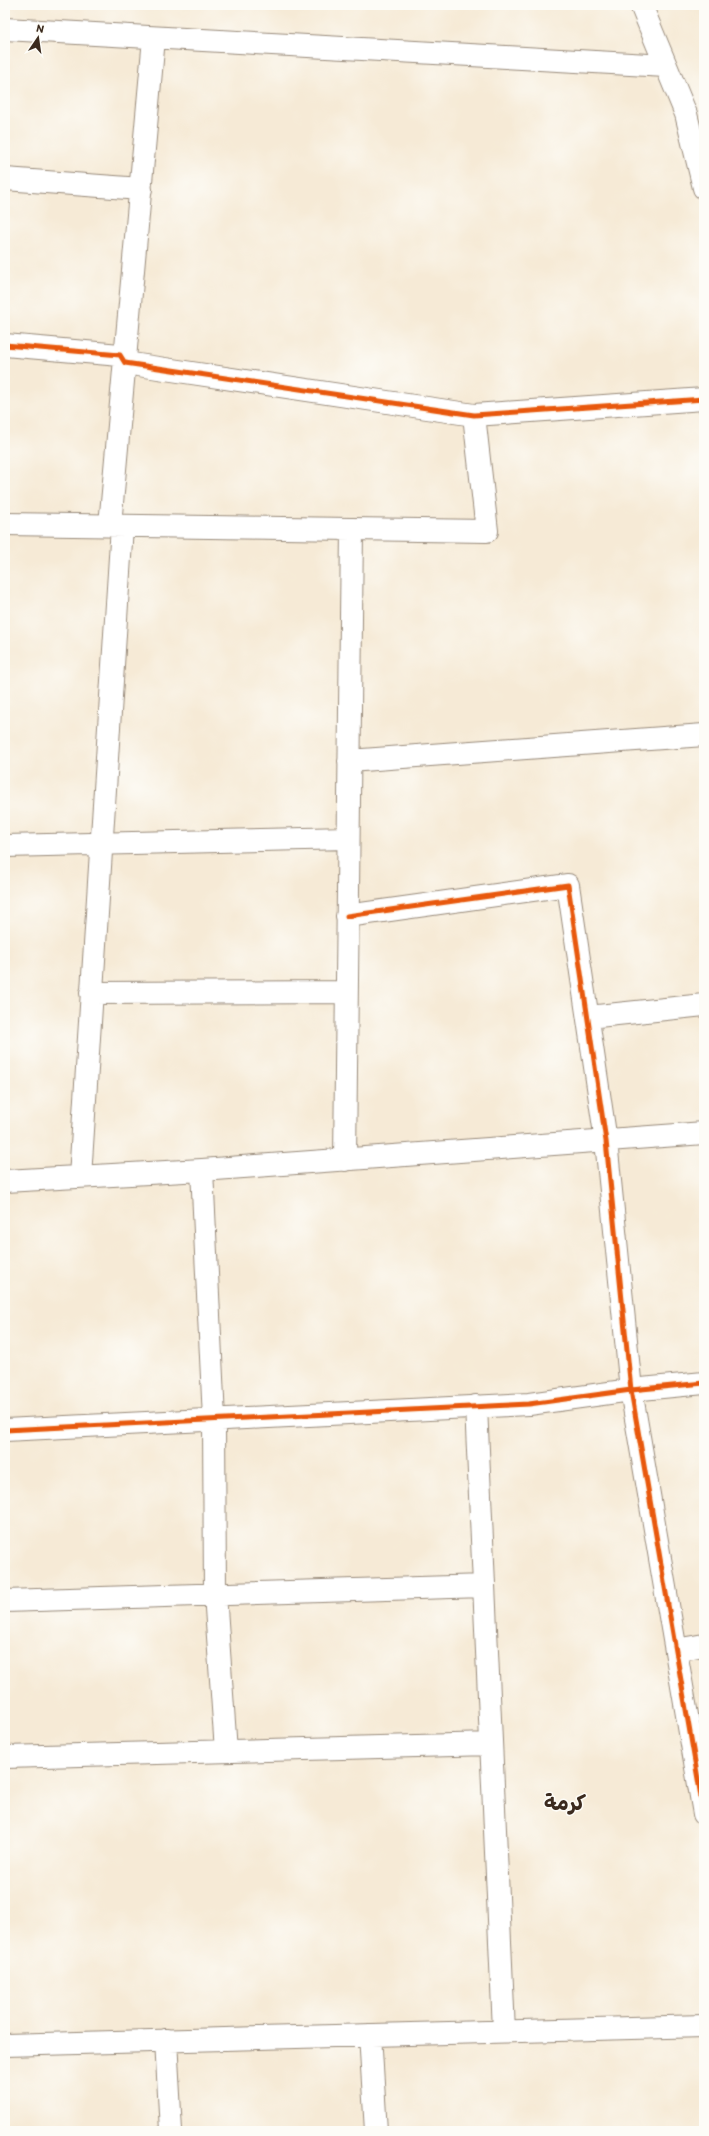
<svg xmlns="http://www.w3.org/2000/svg" width="709" height="2136" font-family="Itim,'Playpen Sans Arabic',sans-serif">
  <style>
    .lines { fill: none; stroke-linecap: round; stroke-linejoin: round }
    .street-casing { stroke: #988a7a; stroke-width: 24 }
    .street { stroke: #fff; stroke-width: 22 }
    .cycleway-casing { stroke: #fdfcf7; stroke-width: 8 }
    .cycleway { stroke: #e8590c; stroke-width: 5 }
    .labels { text-anchor: middle; stroke-width: 3; stroke-linejoin: round; paint-order: stroke }
    .town-label { font-size: 21px; font-weight: bold; fill: #3b2a1e; stroke: #fdfcf7 }
  </style>
  <rect width="100%" height="100%" fill="#fdfcf7"/>
  <filter id="ink" filterUnits="userSpaceOnUse"><feTurbulence type="fractalNoise" baseFrequency=".025" numOctaves="2"/><feDisplacementMap in="SourceGraphic" scale="8" xChannelSelector="R" yChannelSelector="G"/><feConvolveMatrix kernelMatrix="1 2 1 2 8 2 1 2 1" color-interpolation-filters="sRGB"/></filter>
  <filter id="wash" filterUnits="userSpaceOnUse"><feTurbulence type="fractalNoise" baseFrequency=".012" numOctaves="4" result="noise"/><feDisplacementMap in="SourceGraphic" scale="16" xChannelSelector="R" yChannelSelector="G"/><feGaussianBlur stdDeviation="0.9" result="paint"/><feColorMatrix in="noise" values="0 0 0 0 0 0 0 0 0 0 0 0 0 0 0 0 0 1.4 0 .05"/><feComposite in="paint" operator="in"/></filter>
  <g filter="url(#wash)">
    <rect width="100%" height="100%" fill="#f6ead6"/>
  </g>
  <g filter="url(#ink)">
    <g class="lines">
      <defs>
        <path id="street" d="M641,5L686,114L704,188
          M5,29L666,66
          M5,179L141,189
          M5,345L120,355L125,363L474,415L704,399
          M5,524L487,531L474,415
          M110,525L154,38
          M349,761L704,735
          M5,846L348,838
          M347,916L568,885L606,1141L631,1390L704,1814
          M91,993L346,992
          M588,1017L704,1005
          M345,1160L352,529
          M202,1170L214,1419L215,1594L226,1751
          M80,1177L122,526
          M5,1181L202,1170L704,1133
          M476,1406L504,2031
          M5,1430L529,1404L631,1390L704,1383
          M5,1601L484,1586
          M676,1650L704,1645
          M5,1757L491,1744
          M370,2035L376,2131
          M166,2040L171,2131
          M5,2045L704,2026"/>
      </defs>
      <!-- street casing -->
      <use href="#street" class="street-casing"/>
      <!-- street -->
      <use href="#street" class="street"/>
      <defs>
        <path id="cycleway" d="M5,345L120,355L125,363L474,415L704,399
          M347,916L568,885L606,1141L631,1390L704,1814
          M5,1430L529,1404L631,1390L704,1383"/>
      </defs>
      <!-- cycleway casing -->
      <use href="#cycleway" class="cycleway-casing"/>
      <!-- cycleway -->
      <use href="#cycleway" class="cycleway"/>
    </g>
  </g>
  <g class="labels">
    <!-- town labels -->
    <g class="town-label">
      <text x="565" y="1810">كرمة</text>
    </g>
  </g>
  <!-- margin -->
  <rect width="709" height="2136" fill="none" stroke="#fdfcf7" stroke-width="20"/>
  <!-- north arrow -->
  <g transform="translate(38 38) rotate(13)" stroke="#fdfcf7" stroke-width="3" paint-order="stroke">
  <path d="M0-3L7 15L0 10L-7 15Z" fill="#3b2a1e"/>
  <text y="-6" font-size="11" font-weight="bold" text-anchor="middle" fill="#3b2a1e">N</text>
  </g>
</svg>
